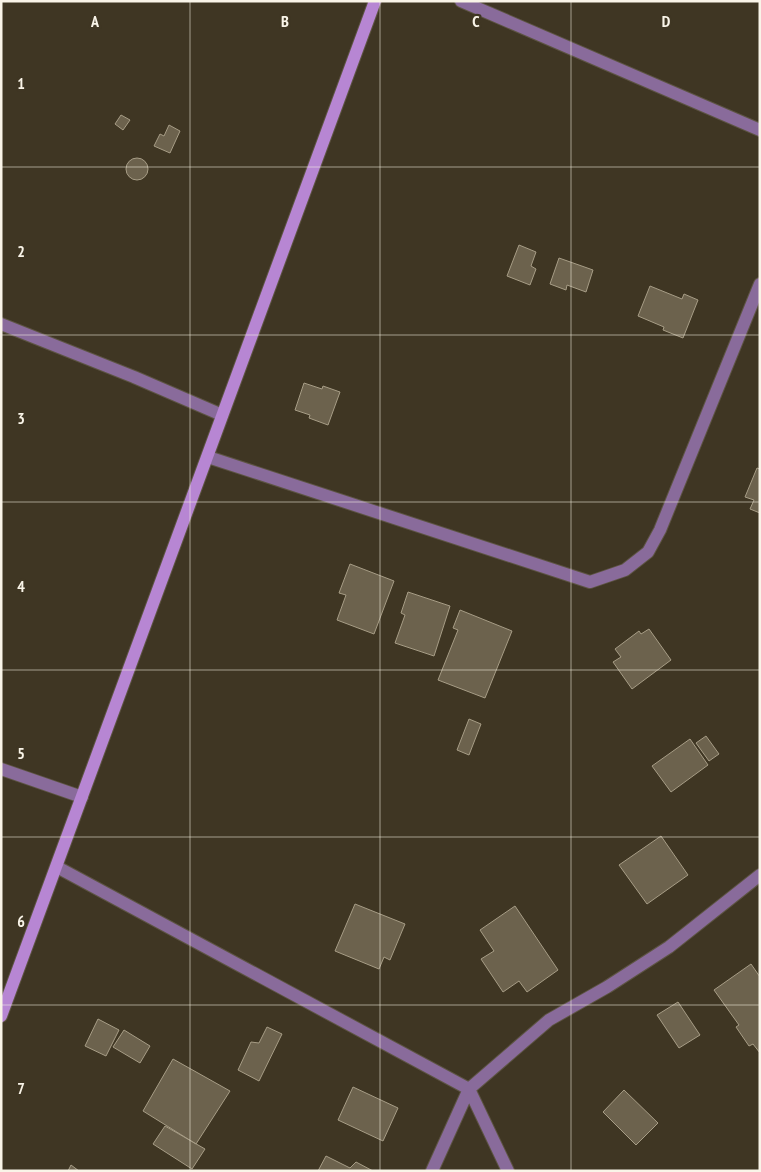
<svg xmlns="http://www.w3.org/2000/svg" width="761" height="1172" font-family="'PT Sans Narrow',sans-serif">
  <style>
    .building { fill: #6c624d; stroke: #a79d86 }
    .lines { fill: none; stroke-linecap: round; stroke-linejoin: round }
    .street-casing { stroke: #5d5443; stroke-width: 14 }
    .secondary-casing { stroke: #5d5443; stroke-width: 14 }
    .street { stroke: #896b9b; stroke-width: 12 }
    .secondary { stroke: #b786d3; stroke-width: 12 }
    .grid { fill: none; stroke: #f9f4e8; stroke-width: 1; stroke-opacity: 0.55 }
    .grid-label { font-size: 16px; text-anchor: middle; font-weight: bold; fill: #f9f4e8; stroke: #3f3623; stroke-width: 4.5; stroke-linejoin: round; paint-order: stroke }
  </style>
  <rect width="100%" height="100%" fill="#3f3623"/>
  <!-- building -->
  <path class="building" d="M121,115L130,120L123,130L115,124Z
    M169,125L180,131L170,153L154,146L160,134L164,136Z
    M126 169a11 11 0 1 1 22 0a11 11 0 1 1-22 0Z
    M519,245L536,252L531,266L536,269L530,285L507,276Z
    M559,258L593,270L586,292L567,285L566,290L550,284Z
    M650,286L682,299L684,294L698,300L683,338L663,330L664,327L638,316Z
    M304,383L322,389L323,386L340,392L328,425L309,418L310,415L295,410Z
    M757,468L760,469V513L750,509L754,500L745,497Z
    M350,564L394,581L374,634L337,620L346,595L339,593Z
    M408,592L450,606L434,656L395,643L405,615L401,613Z
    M460,610L512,631L485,698L438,680L458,630L453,628Z
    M649,629L671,660L632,689L613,662L621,657L615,649L639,631L641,634Z
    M469,719L481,724L469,755L457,750Z
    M706,736L719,754L709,761L696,743Z
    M690,739L708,765L671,792L652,766Z
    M661,836L688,875L647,904L619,865Z
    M355,904L405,924L390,960L384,957L379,969L335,951Z
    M515,906L558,970L527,992L519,981L503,992L481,959L494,951L480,930Z
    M751,964L760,977V1053L753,1044L749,1046L736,1027L739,1025L714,990Z
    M678,1002L700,1035L679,1048L657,1015Z
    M98,1019L119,1030L106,1056L85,1046Z
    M267,1027L282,1034L259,1081L238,1070L251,1042L259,1043Z
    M124,1030L150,1046L140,1063L113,1047Z
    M173,1059L230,1091L196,1144L143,1111Z
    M353,1087L398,1108L383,1141L338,1120Z
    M624,1090L658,1123L636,1145L603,1112Z
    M165,1126L205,1149L192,1169L153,1144Z
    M326,1156L350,1168L356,1162L373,1171H318Z
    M71,1165L79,1171H68Z"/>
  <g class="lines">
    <defs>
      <path id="street" d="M461,1L760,130
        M1,324L134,377L222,415
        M208,457L590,582L625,570L648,552L660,530L760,284
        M1,769L82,797
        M57,867L469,1089L508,1171
        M432,1171L469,1089L549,1020L607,987L669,947L760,875"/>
      <path id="secondary" d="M1,1016L375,1"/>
    </defs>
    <!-- street casing -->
    <use href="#street" class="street-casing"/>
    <!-- secondary casing -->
    <use href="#secondary" class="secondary-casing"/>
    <!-- street -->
    <use href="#street" class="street"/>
    <!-- secondary -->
    <use href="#secondary" class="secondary"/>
  </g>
  <!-- grid -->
  <path class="grid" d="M190,1V1171M380,1V1171M571,1V1171M1,167H760M1,335H760M1,502H760M1,670H760M1,837H760M1,1005H760"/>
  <g class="grid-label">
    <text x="95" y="27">A</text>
    <text x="285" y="27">B</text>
    <text x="476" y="27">C</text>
    <text x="666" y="27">D</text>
    <text x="21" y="89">1</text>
    <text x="21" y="257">2</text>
    <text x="21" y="424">3</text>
    <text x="21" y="592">4</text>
    <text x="21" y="759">5</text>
    <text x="21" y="927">6</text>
    <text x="21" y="1094">7</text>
  </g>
  <!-- border -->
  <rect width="761" height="1172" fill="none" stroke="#f9f4e8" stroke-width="5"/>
</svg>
